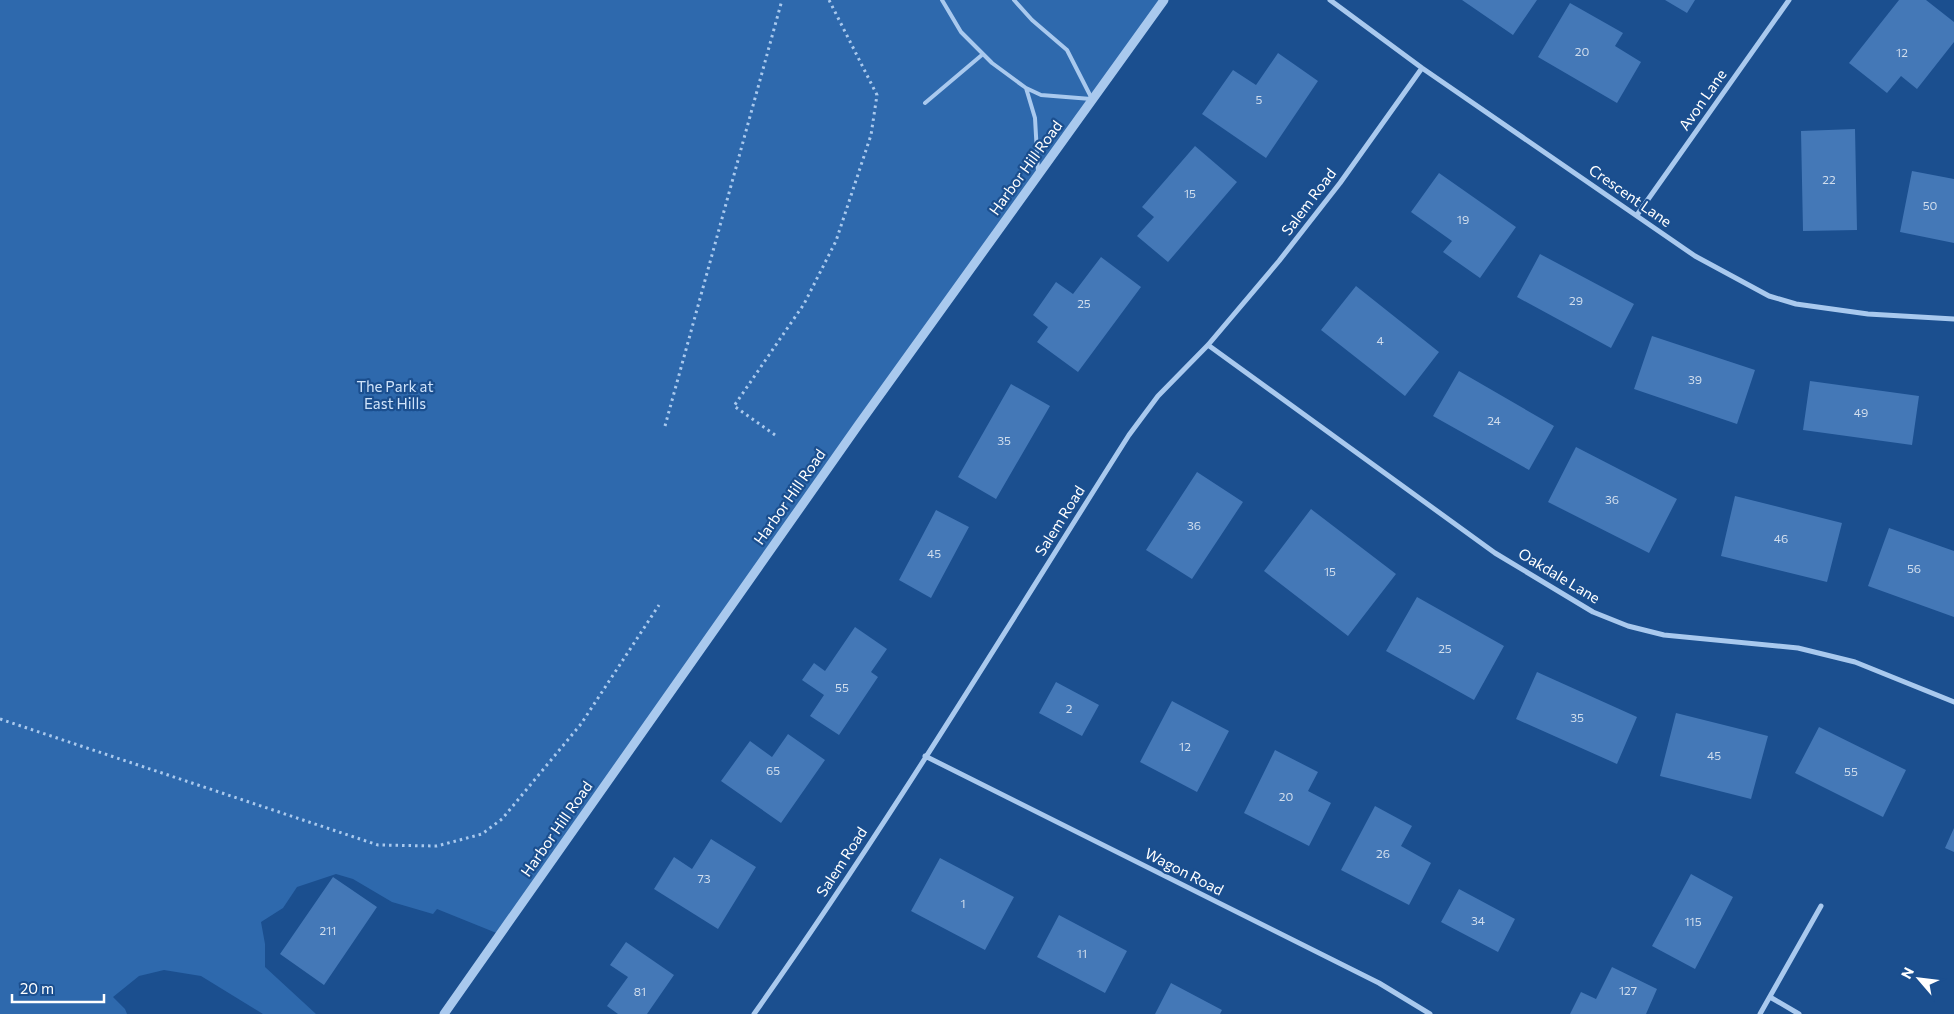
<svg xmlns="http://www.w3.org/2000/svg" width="1954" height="1014" font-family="Commissioner,sans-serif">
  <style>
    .green { fill: #2e69ad }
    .building { fill: #4478b7 }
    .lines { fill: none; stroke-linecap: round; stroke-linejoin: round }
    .path { stroke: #a9c9ee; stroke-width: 3; stroke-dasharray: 2.5 4; stroke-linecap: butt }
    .service { stroke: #a9c9ee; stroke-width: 4 }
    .minor { stroke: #a9c9ee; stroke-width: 5 }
    .tertiary { stroke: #a9c9ee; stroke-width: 9 }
    .labels { text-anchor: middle; stroke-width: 4.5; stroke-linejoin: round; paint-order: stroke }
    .number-label { font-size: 12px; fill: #d0dded }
    .street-label { font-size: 15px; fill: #fff; stroke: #1b4f8f }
    .park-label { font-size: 15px; fill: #cfe3fa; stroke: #1b4f8f }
  </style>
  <rect width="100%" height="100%" fill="#1b4f8f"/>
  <!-- green -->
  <path class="green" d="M0,0H1164L499,934L437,909L433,914L392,902L353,879L336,874L297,887L283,908L261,922L265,944V967L316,1014H263L201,976L164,970L139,976L113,997L125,1009L127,1014H0Z"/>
  <!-- building -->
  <path class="building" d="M1462,0H1537L1513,35Z
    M1665,0H1695L1687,13Z
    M1899,0H1926L1954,22V42L1917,89L1901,76L1887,93L1849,63Z
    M1570,3L1623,33L1615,46L1641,62L1617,103L1538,57Z
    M1278,53L1318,81L1266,158L1202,114L1233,70L1256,85Z
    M1855,129L1857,230L1803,231L1801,131Z
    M1195,146L1237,182L1168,262L1137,236L1154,217L1142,207Z
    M1912,171L1954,179V243L1900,232Z
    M1439,173L1516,227L1480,278L1443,252L1452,241L1411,212Z
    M1540,254L1634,304L1611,348L1517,297Z
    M1101,257L1141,287L1078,372L1037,342L1048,327L1033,315L1056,282L1073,294Z
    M1356,286L1439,352L1405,396L1321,330Z
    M1652,336L1755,370L1737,424L1634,389Z
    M1459,371L1554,426L1529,470L1433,416Z
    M1810,381L1919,396L1912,445L1803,430Z
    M1011,384L1050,406L996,499L958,477Z
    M1576,447L1677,499L1649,553L1548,502Z
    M1197,472L1243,502L1192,579L1146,550Z
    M1735,496L1842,523L1827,582L1721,556Z
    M1311,509L1396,574L1348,636L1264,571Z
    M936,510L969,527L931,598L899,580Z
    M1889,528L1954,551V617L1868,586Z
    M1417,597L1504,646L1474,700L1386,651Z
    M855,627L887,649L871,672L878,677L839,735L810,716L824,695L802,680L814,663L825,671Z
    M1537,672L1637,717L1617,764L1516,719Z
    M1056,682L1099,705L1082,736L1039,713Z
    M1172,701L1229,731L1197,792L1140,762Z
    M1676,713L1768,736L1751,799L1660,776Z
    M1819,727L1906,770L1883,817L1795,773Z
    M788,734L825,760L781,823L721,781L750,741L772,757Z
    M1275,750L1318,772L1308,791L1331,803L1309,846L1244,813Z
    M1375,806L1412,826L1401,846L1431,863L1409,905L1341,870Z
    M1954,828V852L1945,848Z
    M711,839L756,867L718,929L654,889L674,857L692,869Z
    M940,858L1014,897L985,950L911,911Z
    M1691,874L1733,897L1695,969L1652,946Z
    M333,877L377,907L324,985L280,954Z
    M1459,889L1515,919L1498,952L1441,922Z
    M1059,915L1127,951L1105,993L1037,957Z
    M626,942L674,975L647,1014H618L607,1006L628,977L610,965Z
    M1612,967L1657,989L1646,1014H1570L1581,992L1596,999Z
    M1171,983L1222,1010L1220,1014H1155Z"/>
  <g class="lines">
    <!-- path -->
    <path class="path" d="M665,426L782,0
      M775,435L734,406L804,304L836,241L871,135L877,95L829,0
      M0,719L378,845L437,846L482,834L502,819L581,724L659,605"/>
    <!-- service -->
    <path class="service" d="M942,0L961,32L992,63L1026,88L1041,95L1091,99
      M1014,0L1032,20L1067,50L1092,99
      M1026,88L1035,118L1038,171
      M925,103L983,54"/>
    <!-- minor -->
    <path class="minor" d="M1330,0L1422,68L1695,256L1769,296L1796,304L1868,314L1954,319
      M1637,215L1789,0
      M1208,345L1495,553L1593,612L1628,626L1664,635L1798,648L1855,662L1954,702
      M925,756L1379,983L1430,1014
      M1770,997L1799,1014
      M754,1014C887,826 1006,629 1129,435L1158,396L1208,345L1279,261L1340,183L1422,68
      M1760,1014L1821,906"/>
    <!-- tertiary -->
    <path class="tertiary" d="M444,1014L859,424L1164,0"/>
  </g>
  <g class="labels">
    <!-- number labels -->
    <g class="number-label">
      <text x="1582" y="56">20</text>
      <text x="1902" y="57">12</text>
      <text x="1259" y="104">5</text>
      <text x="1829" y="184">22</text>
      <text x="1190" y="198">15</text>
      <text x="1930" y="210">50</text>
      <text x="1463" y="224">19</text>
      <text x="1576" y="305">29</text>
      <text x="1084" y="308">25</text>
      <text x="1380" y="345">4</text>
      <text x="1695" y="384">39</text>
      <text x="1861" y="417">49</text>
      <text x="1494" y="425">24</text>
      <text x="1004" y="445">35</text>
      <text x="1612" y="504">36</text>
      <text x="1194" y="530">36</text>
      <text x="1781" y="543">46</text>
      <text x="934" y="558">45</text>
      <text x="1914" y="573">56</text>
      <text x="1330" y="576">15</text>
      <text x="1445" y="653">25</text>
      <text x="842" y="692">55</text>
      <text x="1069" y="713">2</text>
      <text x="1577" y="722">35</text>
      <text x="1185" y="751">12</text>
      <text x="1714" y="760">45</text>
      <text x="773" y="775">65</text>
      <text x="1851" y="776">55</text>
      <text x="1286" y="801">20</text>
      <text x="1383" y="858">26</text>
      <text x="704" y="883">73</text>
      <text x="963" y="908">1</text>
      <text x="1478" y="925">34</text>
      <text x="1693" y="926">115</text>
      <text x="328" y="935">211</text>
      <text x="1082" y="958">11</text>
      <text x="1628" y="995">127</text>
      <text x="640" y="996">81</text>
    </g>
    <!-- street labels -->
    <g class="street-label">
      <text transform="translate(1703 100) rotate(-55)" y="5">Avon Lane</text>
      <text transform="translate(1026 168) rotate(-54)" y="5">Harbor Hill Road</text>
      <text transform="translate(1630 196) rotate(35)" y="5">Crescent Lane</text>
      <text transform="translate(1309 202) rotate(-53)" y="5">Salem Road</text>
      <text transform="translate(790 497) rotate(-55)" y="5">Harbor Hill Road</text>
      <text transform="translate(1060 521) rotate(-58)" y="5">Salem Road</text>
      <text transform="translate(1559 576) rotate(31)" y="5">Oakdale Lane</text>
      <text transform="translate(557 829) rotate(-55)" y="5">Harbor Hill Road</text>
      <text transform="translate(842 862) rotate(-57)" y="5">Salem Road</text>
      <text transform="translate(1184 872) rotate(27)" y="5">Wagon Road</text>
    </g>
    <!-- park labels -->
    <g class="park-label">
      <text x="395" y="392">The Park at<tspan x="395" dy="17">East Hills</tspan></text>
    </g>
  </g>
  <!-- north arrow -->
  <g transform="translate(1919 979) rotate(298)" stroke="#1b4f8f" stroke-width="4" paint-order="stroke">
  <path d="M0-4L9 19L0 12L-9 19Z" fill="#ffffff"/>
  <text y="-8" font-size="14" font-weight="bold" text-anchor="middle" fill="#ffffff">N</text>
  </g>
  <!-- scale -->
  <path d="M12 994v8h92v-8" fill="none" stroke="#ffffff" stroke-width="2.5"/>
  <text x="20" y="994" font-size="15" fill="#ffffff" stroke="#1b4f8f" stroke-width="4" paint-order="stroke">20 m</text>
</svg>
